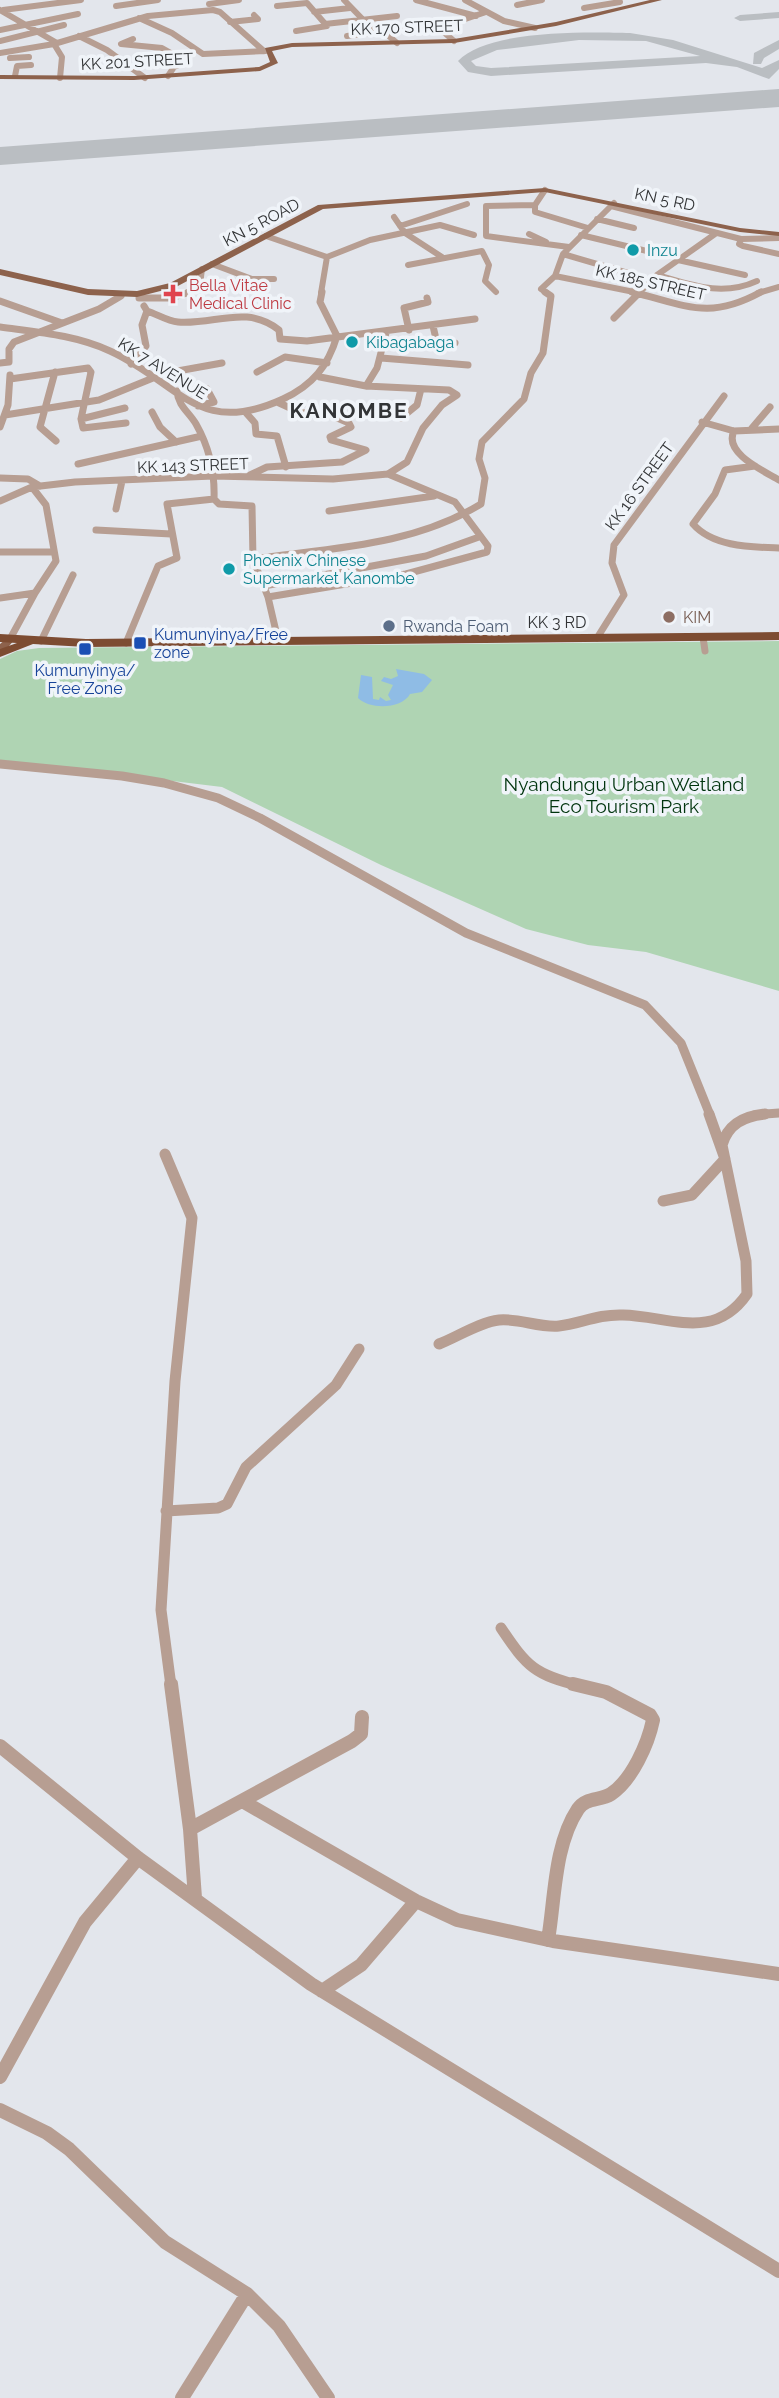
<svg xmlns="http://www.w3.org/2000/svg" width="779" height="2398" font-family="Raleway,sans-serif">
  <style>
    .green { fill: #afd4b3 }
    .water { fill: #8fbce5 }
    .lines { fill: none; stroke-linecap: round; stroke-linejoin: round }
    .taxiway { fill: #babec2; fill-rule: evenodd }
    .runway { fill: #babec2; fill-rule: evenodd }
    .minor-far4 { stroke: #b79e92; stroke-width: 6 }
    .minor-far3 { stroke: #b79e92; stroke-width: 7 }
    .minor-far2 { stroke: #b79e92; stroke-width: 9 }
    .minor-far1 { stroke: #b79e92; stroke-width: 11 }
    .minor { stroke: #b79e92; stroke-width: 14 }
    .major { fill: #8d624c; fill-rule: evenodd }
    .highway { fill: #7d4c32; fill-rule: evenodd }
    .culture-dot { fill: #0f9aa8; stroke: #f0f4f9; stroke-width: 2.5 }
    .health-dot { fill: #e0444e; stroke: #f0f4f9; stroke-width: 2.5 }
    .education-dot { fill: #8d6e63; stroke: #f0f4f9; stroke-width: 2.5 }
    .service-dot { fill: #5c6f8a; stroke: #f0f4f9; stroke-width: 2.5 }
    .transit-dot { fill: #1a4fb4; stroke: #f0f4f9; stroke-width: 2.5 }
    .labels { text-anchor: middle; stroke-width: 7; stroke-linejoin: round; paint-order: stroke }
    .far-street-label { font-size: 16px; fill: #323436; stroke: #f0f4f9 }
    .far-culture-label { font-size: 16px; fill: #0d838f; stroke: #f0f4f9; text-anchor: start }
    .far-health-label { font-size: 16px; fill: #be3a42; stroke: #f0f4f9; text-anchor: start }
    .far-education-label { font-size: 16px; fill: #785e54; stroke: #f0f4f9; text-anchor: start }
    .far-service-label { font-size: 16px; fill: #4e5e75; stroke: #f0f4f9; text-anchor: start }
    .far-transit-label { font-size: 16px; fill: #164399; stroke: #f0f4f9; text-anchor: start }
    .park-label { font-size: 19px; fill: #00350e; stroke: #f0f4f9 }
    .far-district-label { font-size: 21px; font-weight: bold; letter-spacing: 2px; fill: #323436; stroke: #f0f4f9 }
  </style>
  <rect width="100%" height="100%" fill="#e3e6ec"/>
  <!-- green -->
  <path class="green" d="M779,641V991L646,952L588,945L526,929L381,865L222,787L0,760V659L17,651L39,648Z"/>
  <!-- water -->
  <path class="water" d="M396,669L424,674L432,680L422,692L410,694C402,709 370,710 358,698L361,675L372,677L373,699L379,700L380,697L386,701L391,700L388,695L393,685L381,681L384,677L391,679L398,676Z"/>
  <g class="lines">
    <!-- taxiway -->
    <path class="taxiway" d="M779,12V18L740,21L734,18L740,15Z
      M630,33L673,40L762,68L779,60V69L769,79L737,67L706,63L491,76L468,72L458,61C488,29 588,32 630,33ZM579,40L646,41L700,56L491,68L476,66L471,61L497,50Z
      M779,40V49L764,58L761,64H753L754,53Z
      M779,89V97L760,104L754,100Z"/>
    <!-- runway -->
    <path class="runway" d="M779,89V107L0,165V147Z"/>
    <!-- minor-far4 -->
    <path class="minor-far4" d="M344,0L373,30L384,32L397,43
      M416,0L476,16
      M465,0L504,21L535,28
      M209,4L239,0
      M517,5L542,0
      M116,6L158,0
      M277,6L307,3L327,26L296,31
      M584,8L620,2
      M0,10L57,43
      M3,10L81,0
      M314,12L350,8
      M139,18L172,33L203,54L265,51
      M230,22L258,19L254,15
      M325,24L397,16
      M0,30L78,14
      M384,32L402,29
      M79,36L107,50L145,78
      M347,36L376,32
      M133,39L121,44L162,48L187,62L174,67L168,76
      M0,41L64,25
      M454,41L439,28L486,12
      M54,44L62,57L60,78
      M0,53L54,44L148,16L213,10L220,12L264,51
      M10,58L29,57
      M15,76L17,66L31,65
      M545,190L535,205V212L588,228
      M535,205L486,206V236L569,247
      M611,206L741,239L739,244L743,246L779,254
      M394,217L405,233L442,257
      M597,219L634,228
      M400,226L467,204
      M529,234L546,242
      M581,235L659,254
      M266,236L327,257L321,293
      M741,239L779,238
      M563,254L628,273
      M327,257L370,240L440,225L474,235
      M678,260L745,275
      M212,264L252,279H274
      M408,265L482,251L489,265L485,281L496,292
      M657,275C692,285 722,297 757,281
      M555,276L639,293
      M186,293L200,285L202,269
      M547,293L541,289L555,276L563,254L614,203
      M639,293L657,275L715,234
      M758,293L779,287"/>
    <!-- minor-far3 -->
    <path class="minor-far3" d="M632,292C686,305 708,321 761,292
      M139,298H171L190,292
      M0,301L62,323
      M147,311C157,314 167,321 178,322C215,325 246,304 279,330L280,339L307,341L475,319
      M614,318L640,292
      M433,326L436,339L455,343
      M0,327C36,332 76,335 110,351C180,383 198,438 283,399C313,385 328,366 337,336L320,302L322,292
      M409,330L404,308L428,302L427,298
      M381,358L468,365
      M0,363L9,362V349L14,342L99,309L121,296
      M131,364L146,346L142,325L147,311L144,306
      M55,372L40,427L56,441
      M257,372L285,357L327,363
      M10,379L88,368L91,372L81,419L83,428L126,423
      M165,385L172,372L222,363
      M366,386L377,368L386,333
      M198,406L214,402L207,389
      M152,412L160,427L176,442
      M247,414L255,423L256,434L277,436L286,467
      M5,415L99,400L153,378
      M401,418L417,405L421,389
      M81,419L125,408
      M702,422L734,431L779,429
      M0,427L8,405L10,375
      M752,428L770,407
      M734,431C723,453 764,471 779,480
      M78,464L202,436
      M755,466L725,470L715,494L693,524C713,547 751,547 779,548
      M250,475L267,467L342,462L366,450L331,440L330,437L351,427L349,423L323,412L301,413L277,402
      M0,478L28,479L40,486
      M214,499L219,504L252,506L253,559L268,597L278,640
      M0,501L32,487L75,482L213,476L333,479L388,474L407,462L423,428L442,405L457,395L449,390L366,386L320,377
      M116,509L122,481
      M329,511L434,496
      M96,530L171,534
      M0,552H54
      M253,559C331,548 412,546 481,504L485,478L479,459L482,442L524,399L531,373L543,353L551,296L545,292
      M264,586L426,556L479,537
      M268,597L406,574L487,552L488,546L455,502L388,474
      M0,598L35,593L56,561L46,505L32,487
      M703,637L705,651
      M597,638L624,595L612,563L614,545L724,396
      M10,639L35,593
      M41,641L73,575
      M126,643L158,566L177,558L167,504L214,499C215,473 209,447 196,424C189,412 178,406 177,391"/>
    <!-- minor-far2 -->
    <path class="minor-far2" d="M0,764L122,776L164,783L218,798L260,818L466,933L645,1005L681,1043L710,1115
      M754,1115L779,1113"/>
    <!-- minor-far1 -->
    <path class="minor-far1" d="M165,1154L192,1218L175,1381L161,1610L171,1686
      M663,1201L692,1195L725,1159L709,1114
      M439,1344C457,1337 480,1322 499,1320C519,1318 539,1328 559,1326C580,1324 597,1314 623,1315C669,1316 714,1342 747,1294L746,1261L722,1145C728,1124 744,1116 765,1114
      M166,1511L218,1508L227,1504L246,1467L336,1385L359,1349
      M501,1628C527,1667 535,1675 581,1686"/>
    <!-- minor -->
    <path class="minor" d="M171,1684L190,1829L195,1898
      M0,1746L138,1858L311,1984L779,2271
      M244,1802L416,1901L457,1920L553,1941L779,1974
      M190,1829L352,1741L361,1734L362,1717
      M548,1940C555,1899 554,1845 578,1809C586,1797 600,1801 611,1794C632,1780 648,1744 653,1720L650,1715L606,1692L573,1684
      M322,1991L361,1965L416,1901
      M0,2077L85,1922L138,1858
      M0,2110L47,2133L69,2149L165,2242L247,2294L279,2326L328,2398
      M182,2398L247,2294"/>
    <!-- major -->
    <path class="major" d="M650,0H662L556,26L454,43L292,47L272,51L278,63L260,71L134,80L0,79V75L134,76L259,67L270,62L265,48L292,43L454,39L556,22Z
      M545,188L740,228L779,232V236L740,232L545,192L323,209L176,287L137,297L88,295L0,275V269L88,289L137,291L170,283L318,205Z
      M10,636L15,639L4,652L0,653V644Z"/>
    <!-- highway -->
    <path class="highway" d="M779,632V640L86,647L33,644L0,657V649L17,643L0,642V634L86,639Z"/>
  </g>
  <!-- markers -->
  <g class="culture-dot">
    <circle cx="633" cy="250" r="7"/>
    <circle cx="352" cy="342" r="7"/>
    <circle cx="229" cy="569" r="7"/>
  </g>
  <path class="health-dot" d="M169.5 283.5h7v7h7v7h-7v7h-7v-7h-7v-7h7z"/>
  <circle class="education-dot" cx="669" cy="617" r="7"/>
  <circle class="service-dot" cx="389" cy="626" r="7"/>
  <g class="transit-dot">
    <rect x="133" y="636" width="14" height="14" rx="3.5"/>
    <rect x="78" y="642" width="14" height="14" rx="3.5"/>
  </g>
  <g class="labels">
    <!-- far-street labels -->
    <g class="far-street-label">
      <text transform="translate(407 27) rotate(-2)" y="6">KK 170 STREET</text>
      <text transform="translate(137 61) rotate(-3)" y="6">KK 201 STREET</text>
      <text transform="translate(665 199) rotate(12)" y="6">KN 5 RD</text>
      <text transform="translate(261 222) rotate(-28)" y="6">KN 5 ROAD</text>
      <text transform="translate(651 282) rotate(13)" y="6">KK 185 STREET</text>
      <text transform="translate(163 368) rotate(32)" y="6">KK 7 AVENUE</text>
      <text transform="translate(193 465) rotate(-2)" y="6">KK 143 STREET</text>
      <text transform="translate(639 486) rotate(-54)" y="6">KK 16 STREET</text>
      <text x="557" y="628">KK 3 RD</text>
    </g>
    <!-- far-culture labels -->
    <g class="far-culture-label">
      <text x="647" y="256">Inzu</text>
      <text x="366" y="348">Kibagabaga</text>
      <text x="243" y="566">Phoenix Chinese<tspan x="243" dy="18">Supermarket Kanombe</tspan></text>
    </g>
    <!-- far-health labels -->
    <g class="far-health-label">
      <text x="189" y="291">Bella Vitae<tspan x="189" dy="18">Medical Clinic</tspan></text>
    </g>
    <!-- far-education labels -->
    <g class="far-education-label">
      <text x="683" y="623">KIM</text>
    </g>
    <!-- far-service labels -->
    <g class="far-service-label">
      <text x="403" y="632">Rwanda Foam</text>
    </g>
    <!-- far-transit labels -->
    <g class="far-transit-label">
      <text x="154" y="640">Kumunyinya/Free<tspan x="154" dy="18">zone</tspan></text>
      <text x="85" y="676" text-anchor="middle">Kumunyinya/<tspan x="85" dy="18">Free Zone</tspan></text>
    </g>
    <!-- park labels -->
    <g class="park-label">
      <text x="624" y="791">Nyandungu Urban Wetland<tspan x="624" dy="22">Eco Tourism Park</tspan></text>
    </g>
    <!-- far-district labels -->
    <g class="far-district-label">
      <text x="349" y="418">KANOMBE</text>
    </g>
  </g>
</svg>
